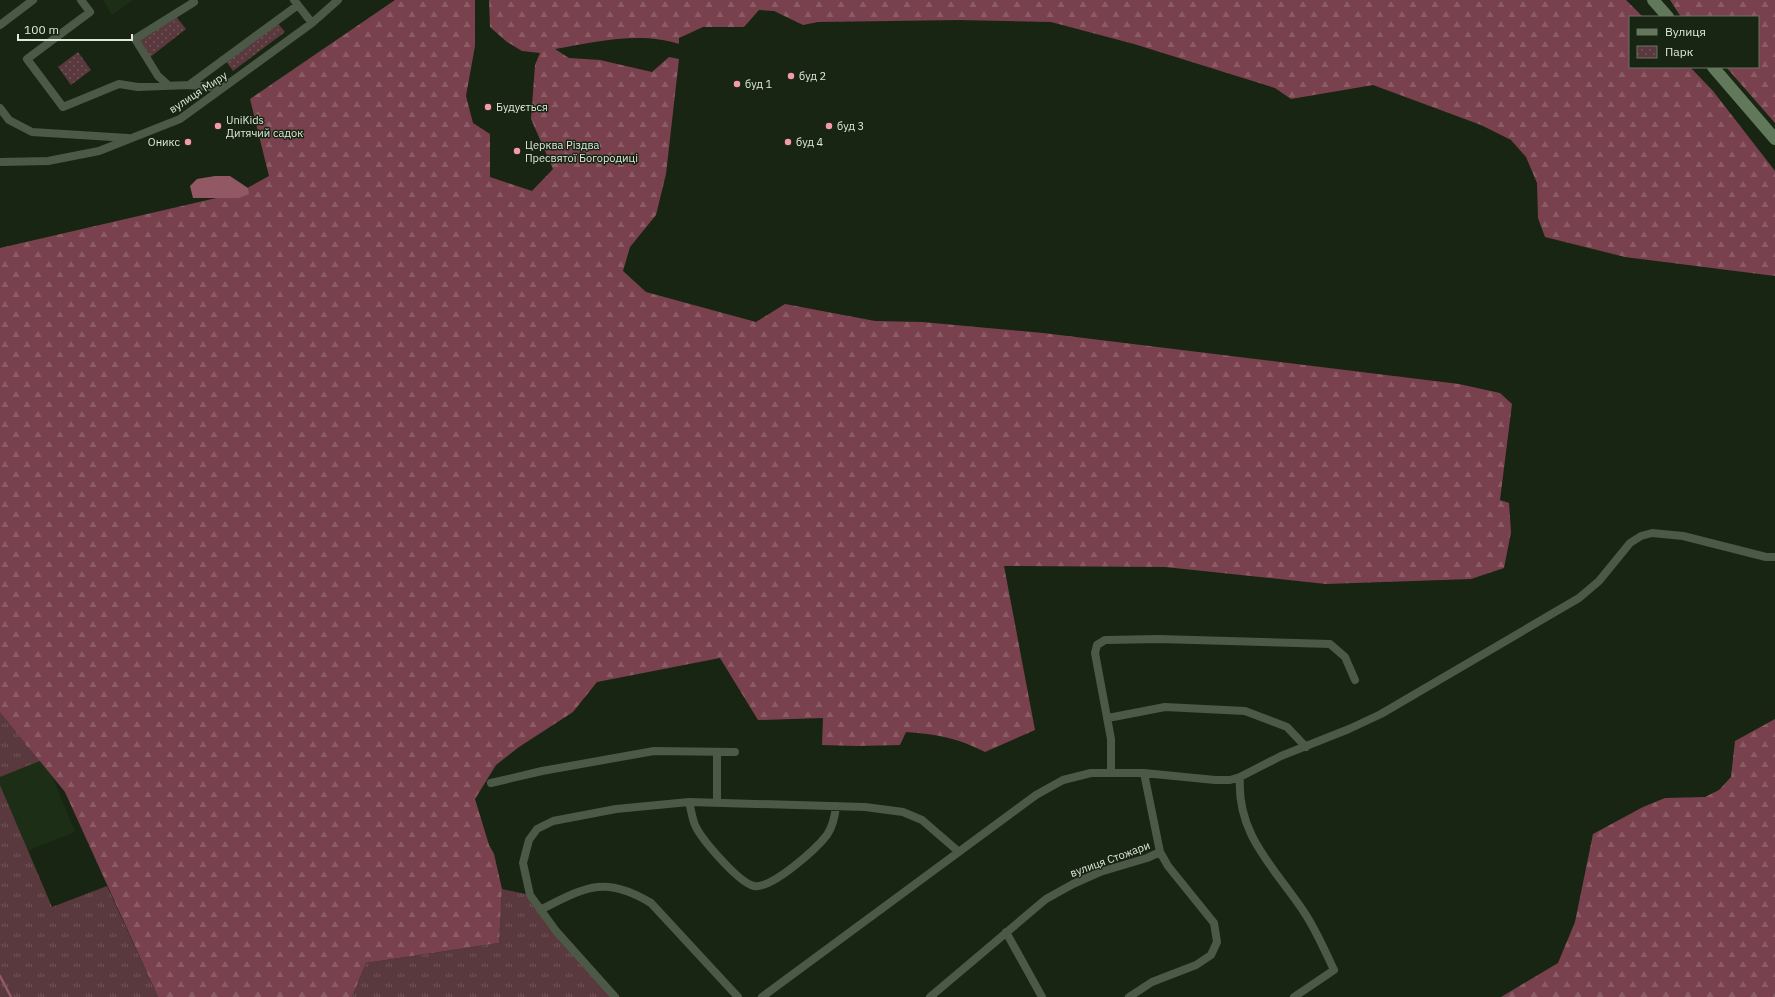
<svg xmlns="http://www.w3.org/2000/svg" width="1775" height="997" font-family="'IBM Plex Sans',sans-serif">
  <style>
    .built { fill: #1c2e16 }
    .grass { fill: url(#grass-tufts) }
    .forest { fill: url(#forest-firs) }
    .park { fill: url(#park-dots) }
    .water { fill: #925964 }
    .lines { fill: none; stroke-linecap: round; stroke-linejoin: round }
    .stream { stroke: #925964; stroke-width: 2.5 }
    .street { stroke: #4b5946; stroke-width: 8 }
    .secondary { stroke: #62785a; stroke-width: 12 }
    .poi-dot { fill: #f39aab; stroke: #182513; stroke-width: 1.5 }
    .labels { text-anchor: middle; stroke-width: 3; stroke-linejoin: round; paint-order: stroke }
    .poi-label { font-size: 11px; fill: #e0e9dd; stroke: #182513; text-anchor: start }
    .street-label { font-size: 11px; fill: #e0e9dd; stroke: #182513 }
  </style>
  <defs>
    <pattern id="grass-tufts" width="24" height="20" patternUnits="userSpaceOnUse"><rect width="24" height="20" fill="#59383e"/><path d="M3 7l-1-3M5 7V3M7 7l1-3M15 17l-1-3M17 17v-4M19 17l1-3" fill="none" stroke="#715559"/></pattern>
    <pattern id="forest-firs" width="22" height="20" patternUnits="userSpaceOnUse"><rect width="22" height="20" fill="#79414d"/><path d="M5 1l3.5 6h-7zM16 11l3.5 6h-7z" fill="#8c5c66"/></pattern>
    <pattern id="park-dots" width="8" height="8" patternUnits="userSpaceOnUse"><rect width="8" height="8" fill="#59383e"/><path d="M2 2h.1M6 6h.1" fill="none" stroke="#715559" stroke-width="1.8" stroke-linecap="round"/></pattern>
  </defs>
  <rect width="100%" height="100%" fill="#182513"/>
  <!-- built -->
  <path class="built" d="M103,0H133L112,15Z
    M45,759L75,832L27,851L0,785V777Z"/>
  <!-- grass -->
  <path class="grass" d="M0,708L45,759L0,777Z
    M0,785L52,907L107,886L158,997H0Z
    M502,889L530,895L615,997H352L366,963L499,943Z"/>
  <!-- forest -->
  <path class="forest" d="M395,0H475V46L466,96L473,123L490,134V177L532,191L553,169L531,119L535,65L540,53L522,51L507,42L490,27L489,0H1626L1643,17H1630V67H1690L1713,91L1775,171V276L1625,257L1545,237L1538,218L1537,183L1526,157L1511,140L1481,125L1373,85L1291,99L1275,88L1134,44L1051,22L959,20L818,22L803,25L774,11L759,10L744,27H703L679,38V44C640,31 595,42 555,49L569,58L600,60L652,72L669,57L679,59L666,174L656,215L630,247L623,271L646,292L756,322L785,304L875,321L922,322L1043,333L1459,384L1500,393L1512,404L1500,500L1509,503L1511,532L1504,568L1471,579L1326,584L1165,567L1004,566L1035,730L985,752C958,738 936,734 906,732L900,745L857,746L822,745L823,718L758,720L720,658L597,682L573,712L519,747L496,765L475,799L489,845L494,854L502,889L499,943L366,963L352,997H158L65,792L0,712V248L238,193L269,176L250,99Z
    M1670,0H1775V123L1726,67H1758V17H1681Z
    M1775,719V997H1501L1558,963L1575,922L1593,834L1643,807L1665,798L1705,797L1719,790L1731,777L1735,741Z"/>
  <!-- park -->
  <path class="park" d="M174,14L186,29L149,58L135,39Z
    M276,21L285,32L233,71L225,60Z
    M78,52L91,70L71,85L58,67Z"/>
  <!-- water -->
  <path class="water" d="M215,176H230L248,188L249,194L239,198H193L190,186L197,179Z"/>
  <g class="lines">
    <!-- stream -->
    <path class="stream" d="M0,976L11,997"/>
    <!-- street -->
    <path class="street" d="M81,0L90,12L27,59L63,107L119,84L138,87L189,85L221,88
      M294,0L312,23
      M0,25L33,0
      M168,85L158,76L135,39L194,2
      M189,85L298,5
      M0,108L9,120L32,132L128,138
      M0,162L48,161L99,151L180,119L312,23L338,0
      M1108,718L1165,707L1245,711L1287,727L1306,747
      M1111,773V739L1095,653L1097,645L1105,640L1159,639L1330,644L1345,657L1355,680
      M1240,777C1236,835 1275,868 1304,912C1316,930 1325,951 1334,970L1294,997
      M491,783L542,771L654,751L735,752
      M689,802C691,809 692,818 695,825C701,839 739,883 754,886C772,889 816,849 827,835C833,826 835,816 836,806
      M717,802V752
      M540,910C584,888 604,874 651,903L738,997
      M1006,932L1042,997
      M615,997L556,931L530,895L523,863L529,840L537,829L553,821L616,809L689,802L865,807L903,812L922,820L959,852
      M762,997L1036,795L1063,780L1091,773H1144L1215,780H1230L1240,777L1281,756L1349,729L1381,714L1579,598L1599,581L1630,543L1641,536L1652,533L1683,536L1766,557H1775
      M930,997L1046,899L1073,884L1100,872L1147,858L1160,852L1144,773
      M1129,997L1152,982L1196,965L1211,955L1217,942L1214,923L1168,866L1160,852"/>
    <!-- secondary -->
    <path class="secondary" d="M1653,0L1668,17
      M1713,67L1775,139"/>
  </g>
  <!-- markers -->
  <g class="poi-dot">
    <circle cx="791" cy="76" r="4"/>
    <circle cx="737" cy="84" r="4"/>
    <circle cx="488" cy="107" r="4"/>
    <circle cx="218" cy="126" r="4"/>
    <circle cx="829" cy="126" r="4"/>
    <circle cx="188" cy="142" r="4"/>
    <circle cx="788" cy="142" r="4"/>
    <circle cx="517" cy="151" r="4"/>
  </g>
  <g class="labels">
    <!-- poi labels -->
    <g class="poi-label">
      <text x="799" y="80">буд 2</text>
      <text x="745" y="88">буд 1</text>
      <text x="496" y="111">Будується</text>
      <text x="226" y="124">UniKids<tspan x="226" dy="13">Дитячий садок</tspan></text>
      <text x="837" y="130">буд 3</text>
      <text x="180" y="146" text-anchor="end">Оникс</text>
      <text x="796" y="146">буд 4</text>
      <text x="525" y="149">Церква Різдва<tspan x="525" dy="13">Пресвятої Богородиці</tspan></text>
    </g>
    <!-- street labels -->
    <g class="street-label">
      <text transform="translate(198 92) rotate(-33)" y="4">вулиця Миру</text>
      <text transform="translate(1110 859) rotate(-20)" y="4">вулиця Стожари</text>
    </g>
  </g>
  <!-- legend -->
  <rect x="1629" y="16" width="130" height="52" fill="#182513" stroke="#687364"/>
  <rect x="1637" y="29" width="20" height="6" fill="#62785a" stroke="#687364"/>
  <text x="1665" y="36" font-size="12" fill="#e0e9dd">Вулиця</text>
  <rect x="1637" y="46" width="20" height="12" fill="url(#park-dots)" stroke="#687364"/>
  <text x="1665" y="56" font-size="12" fill="#e0e9dd">Парк</text>
  <!-- scale -->
  <path d="M18 34v6h114v-6" fill="none" stroke="#e0e9dd" stroke-width="2"/>
  <text x="24" y="34" font-size="12" fill="#e0e9dd" stroke="#182513" stroke-width="3" paint-order="stroke">100 m</text>
</svg>
